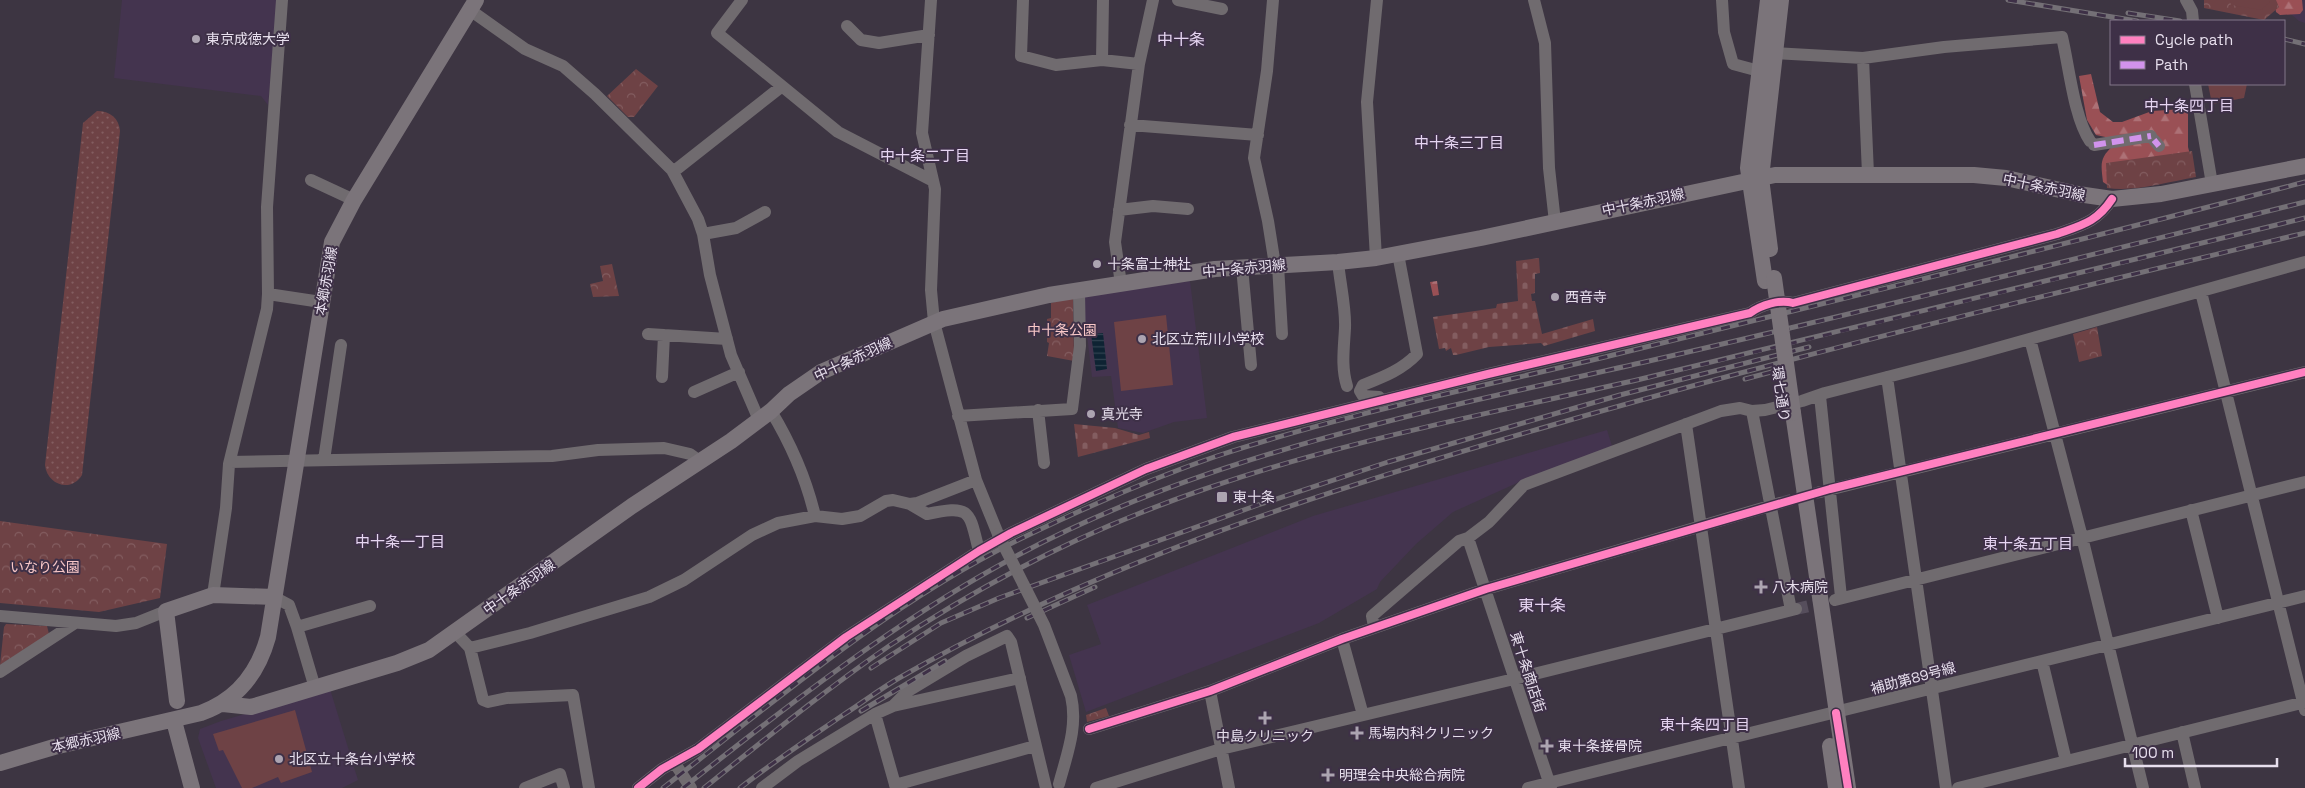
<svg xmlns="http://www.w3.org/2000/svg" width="2305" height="788" font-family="'Space Grotesk','Noto Sans JP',sans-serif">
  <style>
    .built { fill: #44344f }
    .grass { fill: url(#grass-dots) }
    .forest { fill: url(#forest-firs) }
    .cemetery { fill: url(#cemetery-stones) }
    .park { fill: url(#park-crowns) }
    .garden { fill: #6e4245 }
    .water { fill: url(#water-rules) }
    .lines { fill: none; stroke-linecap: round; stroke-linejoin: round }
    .minor-tunnel { stroke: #564e5c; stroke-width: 12; stroke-dasharray: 12 6; stroke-linecap: butt }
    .minor { stroke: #706b6f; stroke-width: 12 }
    .major { stroke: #7b747a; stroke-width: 16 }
    .rail-casing { stroke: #747076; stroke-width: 5 }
    .rail { stroke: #3e3047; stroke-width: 3; stroke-dasharray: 9; stroke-linecap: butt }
    .minor-bridge { stroke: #706b6f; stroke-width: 12 }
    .major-bridge { stroke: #7b747a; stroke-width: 16 }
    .quiet { stroke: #d193ec; stroke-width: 6; stroke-dasharray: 12 6; stroke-linecap: butt }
    .cycleway-casing { stroke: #3e3047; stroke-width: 11 }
    .cycleway { stroke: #ff80c0; stroke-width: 8 }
    .poi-dot { fill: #aca4b1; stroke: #3e3047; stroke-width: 2 }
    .labels { text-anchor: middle; stroke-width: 4; stroke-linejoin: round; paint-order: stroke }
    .poi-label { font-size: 14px; fill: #e7dfed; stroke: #3e3047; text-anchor: start }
    .street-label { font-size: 14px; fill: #e7dfed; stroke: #3e3047 }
    .park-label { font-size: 14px; fill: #f8c7c7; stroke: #3e3047 }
    .neighbourhood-label { font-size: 15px; fill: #e6d5f2; stroke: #3e3047 }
    .quarter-label { font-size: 16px; fill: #e6d5f2; stroke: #3e3047 }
  </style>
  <defs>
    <pattern id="grass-dots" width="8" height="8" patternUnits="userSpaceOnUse" patternTransform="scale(1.25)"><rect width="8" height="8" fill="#6e4245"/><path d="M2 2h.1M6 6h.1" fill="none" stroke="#835d60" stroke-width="1.8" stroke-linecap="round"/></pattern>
    <pattern id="forest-firs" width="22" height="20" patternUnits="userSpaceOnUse" patternTransform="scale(1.25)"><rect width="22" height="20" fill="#9a5055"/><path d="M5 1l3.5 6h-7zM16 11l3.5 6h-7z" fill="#ad7176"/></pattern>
    <pattern id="cemetery-stones" width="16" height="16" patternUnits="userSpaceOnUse" patternTransform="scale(1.25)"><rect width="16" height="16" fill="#6e4245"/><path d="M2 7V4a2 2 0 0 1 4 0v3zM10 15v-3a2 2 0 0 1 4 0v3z" fill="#835d60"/></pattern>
    <pattern id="park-crowns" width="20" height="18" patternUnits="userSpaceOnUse" patternTransform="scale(1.25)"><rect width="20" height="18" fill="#6e4245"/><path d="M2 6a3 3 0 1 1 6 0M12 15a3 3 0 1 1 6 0" fill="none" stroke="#835d60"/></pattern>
    <pattern id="water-rules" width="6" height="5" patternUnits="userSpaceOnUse" patternTransform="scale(1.25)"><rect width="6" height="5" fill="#0e2333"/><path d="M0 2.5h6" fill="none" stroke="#314251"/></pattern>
  </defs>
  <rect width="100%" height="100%" fill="#3d3542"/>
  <!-- built -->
  <path class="built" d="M122,0H278L268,105L261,96L114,78Z
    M2279,0H2305V23L2299,21L2280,5Z
    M1190,281L1207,418L1174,422L1143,433L1118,428L1111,376L1092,377L1083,302L1085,296Z
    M1607,430L1612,446L1517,483L1453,512L1416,544L1380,582L1377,589L1319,623L1086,712L1069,655L1101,644L1087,605L1313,516Z
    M330,689L358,780L342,788H216L198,738L200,729L221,721Z"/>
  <!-- grass -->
  <path class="grass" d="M97,111C110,111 119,118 120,131L82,475C71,493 47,485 45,465L83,123Z"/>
  <!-- forest -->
  <path class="forest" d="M2274,0H2302L2303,10L2300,14L2280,15L2276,12Z
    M2091,74L2100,112L2113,122H2122L2152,111L2184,109L2188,112V147L2194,171L2109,186L2103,182C2101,164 2099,158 2114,145L2110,138L2096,135L2087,120L2079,76Z
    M1437,281L1439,295L1433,296L1430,282Z"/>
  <!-- cemetery -->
  <path class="cemetery" d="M1539,258L1540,273L1535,274V293L1531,294L1532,301H1535L1542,334L1593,319L1595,331L1544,346L1541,343L1489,347L1456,355H1453L1451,348L1446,351L1445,348L1439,349L1433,317L1496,308L1497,304L1518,301L1516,261Z
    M1074,424L1115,428L1139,435L1149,432L1150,438L1078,457Z"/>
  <!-- park -->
  <path class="park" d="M2204,0H2276L2279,7L2264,20L2204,8Z
    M636,69L658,86L634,117H628L607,96Z
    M2192,151L2196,177C2167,182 2136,192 2107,188L2106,163Z
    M612,264L619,296L593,297L590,284L603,281L600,266Z
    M1073,297L1074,361L1047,356L1049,343L1047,342V319L1051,318V303Z
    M2097,327L2102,356L2079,362L2073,334Z
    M0,521L167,544L160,598L99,612L0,603Z
    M6,624L47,626L49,634L0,665L4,627Z
    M1106,708L1109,716L1087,722L1086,715Z"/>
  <!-- garden -->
  <path class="garden" d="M2230,0H2270V1L2262,10L2231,5Z
    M2208,84H2247L2244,98L2212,104Z
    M1166,315L1173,385L1121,391L1114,322Z
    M295,710L312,772L281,783L278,777L252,788H242L223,750L219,751L213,734Z"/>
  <!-- water -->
  <path class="water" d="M1103,333L1107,369L1096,371L1091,334Z"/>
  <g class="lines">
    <!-- minor-tunnel -->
    <path class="minor-tunnel" d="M1780,503L1820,492
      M1796,609L1828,602"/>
    <!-- minor -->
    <path class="minor" d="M742,0L717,33L838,132L933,181
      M931,0L922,133L935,189L931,290L934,322L976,480L998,534
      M1023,0L1021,56L1056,65L1102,60L1139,64
      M1178,0L1222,9
      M1273,0L1267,71L1254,158L1268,221L1275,265
      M1534,0L1545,43L1549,168L1555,222
      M1722,0L1724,32L1733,64L1759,71
      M2186,0L2192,11L2193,21
      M470,10L525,49L563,66L595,94L672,170L698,219L703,234L710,275L731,355L759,420
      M847,26L861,40L879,43L929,35
      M1775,53L1863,58L1944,47L2062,37C2069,66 2074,118 2090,141
      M1863,58L1868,174
      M1102,60L1103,0
      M2195,84L2212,184
      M1130,125L1258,135
      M2154,140L2159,146
      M2094,145L2151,136
      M673,172L781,87
      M311,180L354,200
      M1119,210L1153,206L1188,209
      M703,234L736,228L765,212
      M1376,258L1367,102L1377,0
      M1338,262C1340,283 1346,308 1345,328C1344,348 1341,367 1347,386
      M1278,265L1282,334
      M1242,267L1251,365
      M1121,284L1115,242L1139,64L1153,0
      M2201,292L2305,710
      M268,294L321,302
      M648,334L727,339
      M2030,339L2082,537L2143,788
      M662,377L664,335
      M1887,377L1946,788
      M694,392L739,372
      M1820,396L1841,597
      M1379,397L1363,396L1360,391L1363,385C1383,377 1402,370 1417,354L1398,254
      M1038,410L1044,463
      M771,411C791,444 806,478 815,516
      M1752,411L1791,610
      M958,416L1072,409L1080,346L1079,292
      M1686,424L1739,788
      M324,460L341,345
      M230,462L552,456L598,450L664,448L690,454L701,462
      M1820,492L2305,372
      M910,504L917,503L976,480
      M2191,510L2218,618
      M1468,538L1551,788
      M213,595L226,508L229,464L267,309L268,294L267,207L282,0
      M274,597L289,605L297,627L315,688
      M1835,600L2305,482
      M0,616L116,626L136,623L166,611
      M297,627L370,606
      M1374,627L1372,616L1459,541L1468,538L1489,522L1524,485L1721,411L1740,408L1752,411L1765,410L1802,401L1825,393L1965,357L2305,262
      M455,632L470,648L483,700L488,702L507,698L573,695L589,788
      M1342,639L1363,715
      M470,648L530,633L649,597L684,580L752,535L778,523L815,516L842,519L860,516L886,501L893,500L910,504L927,514C971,505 969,510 979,551
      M2042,661L2066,761
      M0,672L75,623
      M1210,691L1229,788
      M893,706L1020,678
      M875,714L896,788
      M1089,729L1210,691L1342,639L1486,589L1780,503
      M2182,732L2195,788
      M674,762L691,788
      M895,785L1035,746
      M525,788L560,774L564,788
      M638,788L662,769L698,749L846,637L979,551L1011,533L1146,469L1233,437L1488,374L1750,313C1761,305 1780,299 1793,303L2057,234C2082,225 2097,222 2112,199
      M762,788L798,761L875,714L893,706L908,691L966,656L1007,636L1011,642L1046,788
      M1096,788L1221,749L1514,679L1796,609
      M1528,788L2305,596
      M1958,788L2305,702"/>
    <!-- major -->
    <path class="major" d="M1770,249L1761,178L1781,0
      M1765,281L1748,168L1768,0
      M1793,413L1848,788
      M177,701L166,611L213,595L274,597
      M223,704L251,707L397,663L429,650L632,506L731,441L771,411L789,394L821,372L943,319L1049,295L1215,269L1338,262L1376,258L1481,238L1775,175H1974L2006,178L2078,194L2112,199L2161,194L2305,166
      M174,721L192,788
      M1830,746L1836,788
      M0,763L54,747L201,713C237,700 258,673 268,637L332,242L354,200L476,0"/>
    <defs>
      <path id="rail" d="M2008,0L2137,21
        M2128,13L2180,21
        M2284,39L2305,44
        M1745,379L1783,369
        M1027,618L1095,587
        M871,668L941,623L999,598L1255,506L1388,462L1620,395L1809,347
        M861,711L945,661
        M663,788C777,699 890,603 1020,539C1084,508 1150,479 1217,456C1344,414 1476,388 1605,357C1839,300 2072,243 2305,182
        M683,788C805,692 927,596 1068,530C1248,445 1456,405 1649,361C1868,311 2086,256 2305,202
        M704,788C764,740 825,690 889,646C949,606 1012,570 1077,540C1259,456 1448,423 1641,379C1863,327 2084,272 2305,218
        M740,788C773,762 808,739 843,715C862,703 880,689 899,678C1103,560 1330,489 1556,424C1803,353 2055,293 2305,233"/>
    </defs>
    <!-- rail casing -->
    <use href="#rail" class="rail-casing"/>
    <!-- rail -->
    <use href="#rail" class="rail"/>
    <!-- minor-bridge -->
    <path class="minor-bridge" d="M998,534L1044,625L1071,696C1078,727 1067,754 1059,784"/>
    <!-- major-bridge -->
    <path class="major-bridge" d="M1774,278L1793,413"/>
    <!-- quiet -->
    <path class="quiet" d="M2154,140L2159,146
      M2094,145L2151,136"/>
    <defs>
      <path id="cycleway" d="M1836,713L1848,788
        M1089,729L1210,691L1342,639L1486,589L1830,489L2305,372
        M638,788L662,769L698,749L846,637L979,551L1011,533L1146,469L1233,437L1488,374L1750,313C1761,305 1780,299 1793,303L2057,234C2082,225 2097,222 2112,199"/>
    </defs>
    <!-- cycleway casing -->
    <use href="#cycleway" class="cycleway-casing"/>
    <!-- cycleway -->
    <use href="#cycleway" class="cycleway"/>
  </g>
  <!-- markers -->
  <g class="poi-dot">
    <circle cx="196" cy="39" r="5"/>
    <circle cx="1097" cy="264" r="5"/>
    <circle cx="1555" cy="297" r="5"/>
    <circle cx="1142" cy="339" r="5"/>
    <circle cx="1091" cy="414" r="5"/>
    <rect x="1216" y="491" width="12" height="12" rx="2.5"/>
    <path d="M1758.5 579.5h5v5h5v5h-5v5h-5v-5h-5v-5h5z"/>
    <path d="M1262.5 710.5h5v5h5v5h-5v5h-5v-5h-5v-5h5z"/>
    <path d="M1354.5 725.5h5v5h5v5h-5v5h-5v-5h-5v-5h5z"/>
    <path d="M1544.5 738.5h5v5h5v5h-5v5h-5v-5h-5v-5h5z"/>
    <circle cx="279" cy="759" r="5"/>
    <path d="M1325.5 767.5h5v5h5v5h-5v5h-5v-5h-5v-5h5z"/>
  </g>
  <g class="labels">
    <!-- poi labels -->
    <g class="poi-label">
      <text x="206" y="44">東京成徳大学</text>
      <text x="1107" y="269">十条富士神社</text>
      <text x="1565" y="302">西音寺</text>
      <text x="1152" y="344">北区立荒川小学校</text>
      <text x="1101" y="419">真光寺</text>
      <text x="1233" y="502">東十条</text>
      <text x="1772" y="592">八木病院</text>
      <text x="1368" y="738">馬場内科クリニック</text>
      <text x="1265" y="741" text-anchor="middle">中島クリニック</text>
      <text x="1558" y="751">東十条接骨院</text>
      <text x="289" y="764">北区立十条台小学校</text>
      <text x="1339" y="780">明理会中央総合病院</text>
    </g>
    <!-- street labels -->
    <g class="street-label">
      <text transform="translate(2044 187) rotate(12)" y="5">中十条赤羽線</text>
      <text transform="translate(1643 202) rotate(-12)" y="5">中十条赤羽線</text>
      <text transform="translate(1244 268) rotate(-5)" y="5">中十条赤羽線</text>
      <text transform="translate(326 281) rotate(-80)" y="5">本郷赤羽線</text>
      <text transform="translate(853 359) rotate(-25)" y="5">中十条赤羽線</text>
      <text transform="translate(1781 394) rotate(82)" y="5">環七通り</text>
      <text transform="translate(519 587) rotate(-35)" y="5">中十条赤羽線</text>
      <text transform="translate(1528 672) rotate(72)" y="5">東十条商店街</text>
      <text transform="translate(1913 678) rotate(-15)" y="5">補助第89号線</text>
      <text transform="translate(86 740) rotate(-12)" y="5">本郷赤羽線</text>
    </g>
    <!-- park labels -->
    <g class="park-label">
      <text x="1062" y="335">中十条公園</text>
      <text x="45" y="572">いなり公園</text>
    </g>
    <!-- neighbourhood labels -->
    <g class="neighbourhood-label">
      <text x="2189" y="111">中十条四丁目</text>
      <text x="1459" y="148">中十条三丁目</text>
      <text x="925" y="161">中十条二丁目</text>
      <text x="400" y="547">中十条一丁目</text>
      <text x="2028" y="549">東十条五丁目</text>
      <text x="1705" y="730">東十条四丁目</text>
    </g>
    <!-- quarter labels -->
    <g class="quarter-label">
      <text x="1181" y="45">中十条</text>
      <text x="1542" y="611">東十条</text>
    </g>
  </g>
  <!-- legend -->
  <rect x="2110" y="20" width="175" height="65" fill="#3e3047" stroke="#827689"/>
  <rect x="2120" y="36" width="25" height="8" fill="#ff80c0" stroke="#827689"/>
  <text x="2155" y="45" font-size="15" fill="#e7dfed">Cycle path</text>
  <rect x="2120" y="61" width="25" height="8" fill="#d193ec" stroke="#827689"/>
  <text x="2155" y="70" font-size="15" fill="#e7dfed">Path</text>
  <!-- scale -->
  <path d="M2125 758v8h152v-8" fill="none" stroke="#e7dfed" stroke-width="2.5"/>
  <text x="2132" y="758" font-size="15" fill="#e7dfed" stroke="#3e3047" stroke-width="4" paint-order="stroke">100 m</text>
</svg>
